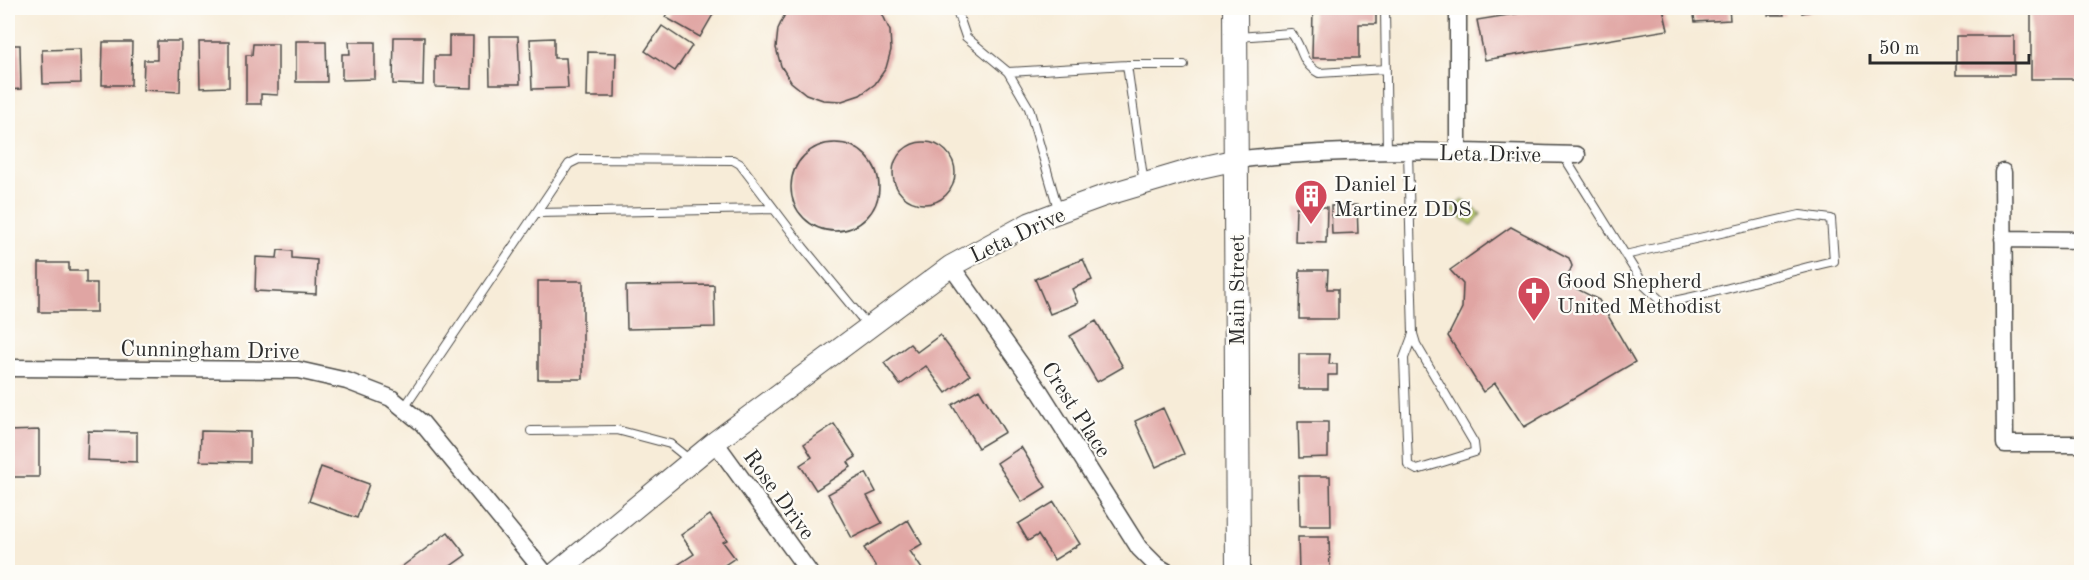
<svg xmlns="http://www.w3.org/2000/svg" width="2089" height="580" font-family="'Old Standard TT',serif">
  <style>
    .green { fill: #b4c669; stroke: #70784a; stroke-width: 1.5 }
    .building { fill: #e0a5a3 }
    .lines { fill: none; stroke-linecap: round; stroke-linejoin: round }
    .service-casing { stroke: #4a4845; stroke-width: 10 }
    .minor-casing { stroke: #4a4845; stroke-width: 19 }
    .tertiary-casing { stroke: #4a4845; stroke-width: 23 }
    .secondary-casing { stroke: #4a4845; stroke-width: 26 }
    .service { stroke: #fff; stroke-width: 8 }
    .minor { stroke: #fff; stroke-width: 16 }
    .tertiary { stroke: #fff; stroke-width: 21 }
    .secondary { stroke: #fff; stroke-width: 24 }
    .labels { text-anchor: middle; stroke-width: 4.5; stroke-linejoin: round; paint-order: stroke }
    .street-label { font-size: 22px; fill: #2b2b2b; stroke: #fdfcf7 }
    .poi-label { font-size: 22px; fill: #2b2b2b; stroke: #fdfcf7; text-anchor: start }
  </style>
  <rect width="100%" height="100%" fill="#fdfcf7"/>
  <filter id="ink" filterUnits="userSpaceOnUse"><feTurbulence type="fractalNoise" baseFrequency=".0167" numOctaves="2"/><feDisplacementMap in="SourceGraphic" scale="12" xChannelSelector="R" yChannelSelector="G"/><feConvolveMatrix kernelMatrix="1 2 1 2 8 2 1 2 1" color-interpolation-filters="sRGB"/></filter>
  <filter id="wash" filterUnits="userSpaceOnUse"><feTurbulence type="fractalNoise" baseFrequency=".008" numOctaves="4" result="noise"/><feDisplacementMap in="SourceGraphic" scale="24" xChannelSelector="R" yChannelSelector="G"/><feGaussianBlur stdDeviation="1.35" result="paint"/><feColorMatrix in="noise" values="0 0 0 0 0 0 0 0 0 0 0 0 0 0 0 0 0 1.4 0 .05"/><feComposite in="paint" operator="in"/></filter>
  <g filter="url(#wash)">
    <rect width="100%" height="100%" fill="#f7ecd8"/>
    <!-- green -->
    <path class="green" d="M1462,199L1481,214L1472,226L1452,211Z"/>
    <g id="blocks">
      <!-- building -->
      <path class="building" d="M670,8H708L715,11L700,37L665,17Z
        M790,8H877L882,13L890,31L891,50L886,68L875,84L860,95L842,101L823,100L806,94L791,82L781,66L776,48L778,29L786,12Z
        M1313,8H1376V24H1359V58H1312Z
        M1552,8H1663L1668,30L1485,60L1477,20Z
        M1676,8H1729L1730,20L1695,22L1693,10L1676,11Z
        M1768,8H1783L1784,15H1768Z
        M1801,8H1817V10L1802,13Z
        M2031,8H2082V79H2031Z
        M662,26L692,46L675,71L645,51Z
        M449,36H473L472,88L435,87V56H449Z
        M489,36H518L520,84H490Z
        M1956,36H2014V75H1956Z
        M394,37H424L423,85L393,84Z
        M554,38V58H566L568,88L532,89L530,39Z
        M157,41H181L180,92L143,90L144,60H157Z
        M296,41H326L327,82H296Z
        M103,42H132L131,85H102Z
        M199,42H229V87L200,88Z
        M349,42H375V79L342,80V54H350Z
        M253,44H278V95L261,94V104H246V55H252Z
        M8,45H20L21,89L8,90Z
        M80,49L81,83L43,84L42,50Z
        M588,52L616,53L615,97H587Z
        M893 173a31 31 0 1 1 62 0a31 31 0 1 1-62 0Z
        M791 187a44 44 0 1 1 88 0a44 44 0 1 1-88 0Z
        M1357,205L1358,233L1332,234L1331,206Z
        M1296,207H1327L1326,243L1295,242Z
        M1511,227L1569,258L1572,266L1565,283L1599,300L1635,362L1524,427L1495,383L1483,392L1448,336L1462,308L1463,284L1450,270Z
        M278,250L292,251V258L317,260L316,294L255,291L256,257L277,258Z
        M1083,259L1092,280L1072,289L1078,303L1050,314L1035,279Z
        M39,263H69V271H86V283H97V312H39Z
        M1300,270H1328L1327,289H1338V319H1299Z
        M538,281H583V379H538Z
        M714,285L715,327L627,329L626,286Z
        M1096,321L1123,367L1097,382L1070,336Z
        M940,335L970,375L946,393L926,366L900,385L884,363L910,344L917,352Z
        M1299,354H1330L1329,364H1337V375H1328V389H1299Z
        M979,389L1005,432L978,448L952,405Z
        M1163,408L1184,454L1156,467L1135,421Z
        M1298,422H1328V457L1299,458Z
        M834,424L856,457L848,462L851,467L816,490L800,465L812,457L804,444Z
        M39,430V477H8V431Z
        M88,431L137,432V462L87,460Z
        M201,431L250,432V462L200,461Z
        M1021,447L1046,487L1022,502L997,463Z
        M321,467L369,484L357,518L309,501Z
        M866,473L876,492L867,496L882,523L852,538L828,494Z
        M1299,476H1330L1331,526H1300Z
        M1054,502L1080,544L1054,560L1038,535L1028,541L1018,524Z
        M710,515L727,540L723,542L735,558L714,572H667L694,554L681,535Z
        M908,520L922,544L910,551L924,572H879L864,548Z
        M448,532L466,555L442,572H404L400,568Z
        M1298,537H1329L1330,572H1299Z"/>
    </g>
  </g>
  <g filter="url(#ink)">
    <use href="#blocks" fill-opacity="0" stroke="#4a4845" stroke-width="1.5"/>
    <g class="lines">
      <defs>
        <path id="service" d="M956,8L966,37L1008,72L1029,108L1059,212
          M1385,8L1387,152
          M1238,37L1291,33C1304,48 1299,62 1319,73L1386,69
          M1008,72L1127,65
          M1408,152L1413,334L1416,344L1474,443L1475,452L1417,470L1408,465L1404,358L1413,334
          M1563,155L1644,285L1663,303C1720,293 1776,274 1834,261L1831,219L1800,215L1625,255
          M1144,184L1127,65H1184
          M536,213L774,209
          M404,408L569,164L579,159L733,160L740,164L803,247L869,327
          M531,431L617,430L670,444L691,461"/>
        <path id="minor" d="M1458,8V151
          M1235,160C1349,146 1463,152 1577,155
          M2003,172L2005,444H2082
          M2003,239L2082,240
          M951,266L1041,393L1139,548L1157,566L1167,572
          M8,368L298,370L347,381L391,398L422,423L544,572
          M715,442L809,572"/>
        <path id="tertiary" d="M557,572L715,442L951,266L1030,223L1059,212L1103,196L1194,169L1235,160"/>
        <path id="secondary" d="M1235,8L1238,572"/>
      </defs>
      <!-- service casing -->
      <use href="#service" class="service-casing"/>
      <!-- minor casing -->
      <use href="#minor" class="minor-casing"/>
      <!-- tertiary casing -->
      <use href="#tertiary" class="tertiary-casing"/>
      <!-- secondary casing -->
      <use href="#secondary" class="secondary-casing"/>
      <!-- service -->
      <use href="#service" class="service"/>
      <!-- minor -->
      <use href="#minor" class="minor"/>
      <!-- tertiary -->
      <use href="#tertiary" class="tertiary"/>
      <!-- secondary -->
      <use href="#secondary" class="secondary"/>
    </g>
  </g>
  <!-- icons -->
  <defs>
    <symbol id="building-pin" viewBox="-11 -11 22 30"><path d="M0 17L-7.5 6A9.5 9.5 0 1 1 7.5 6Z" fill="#d1495b" stroke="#fdfcf7"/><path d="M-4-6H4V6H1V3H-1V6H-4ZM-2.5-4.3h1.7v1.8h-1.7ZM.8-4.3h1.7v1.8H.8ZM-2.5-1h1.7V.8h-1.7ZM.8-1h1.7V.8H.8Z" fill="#fff"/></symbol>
    <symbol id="church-pin" viewBox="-11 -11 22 30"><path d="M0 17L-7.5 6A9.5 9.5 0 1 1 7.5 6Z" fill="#d1495b" stroke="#fdfcf7"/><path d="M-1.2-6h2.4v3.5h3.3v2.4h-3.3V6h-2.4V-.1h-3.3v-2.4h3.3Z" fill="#fff"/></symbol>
  </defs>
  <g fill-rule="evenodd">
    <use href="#building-pin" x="1292" y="177" width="38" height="52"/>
    <use href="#church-pin" x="1515" y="274" width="38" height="52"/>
  </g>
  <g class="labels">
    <!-- street labels -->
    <g class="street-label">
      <text transform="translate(1490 153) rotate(1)" y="8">Leta Drive</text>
      <text transform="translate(1017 234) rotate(-25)" y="8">Leta Drive</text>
      <text transform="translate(1236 290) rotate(-90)" y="8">Main Street</text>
      <text transform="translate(210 349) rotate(1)" y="8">Cunningham Drive</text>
      <text transform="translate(1077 409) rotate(57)" y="8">Crest Place</text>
      <text transform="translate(780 494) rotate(54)" y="8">Rose Drive</text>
    </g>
    <!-- poi labels -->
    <g class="poi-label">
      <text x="1334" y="191">Daniel L<tspan x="1334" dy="25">Martinez DDS</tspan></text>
      <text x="1557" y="288">Good Shepherd<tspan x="1557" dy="25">United Methodist</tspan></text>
    </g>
  </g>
  <!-- margin -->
  <rect width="2089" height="580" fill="none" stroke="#fdfcf7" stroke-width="30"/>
  <!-- scale -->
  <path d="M1870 54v9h159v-9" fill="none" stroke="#2b2b2b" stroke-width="3"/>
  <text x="1879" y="54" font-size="18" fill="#2b2b2b" stroke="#fdfcf7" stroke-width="4.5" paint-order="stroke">50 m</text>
</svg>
